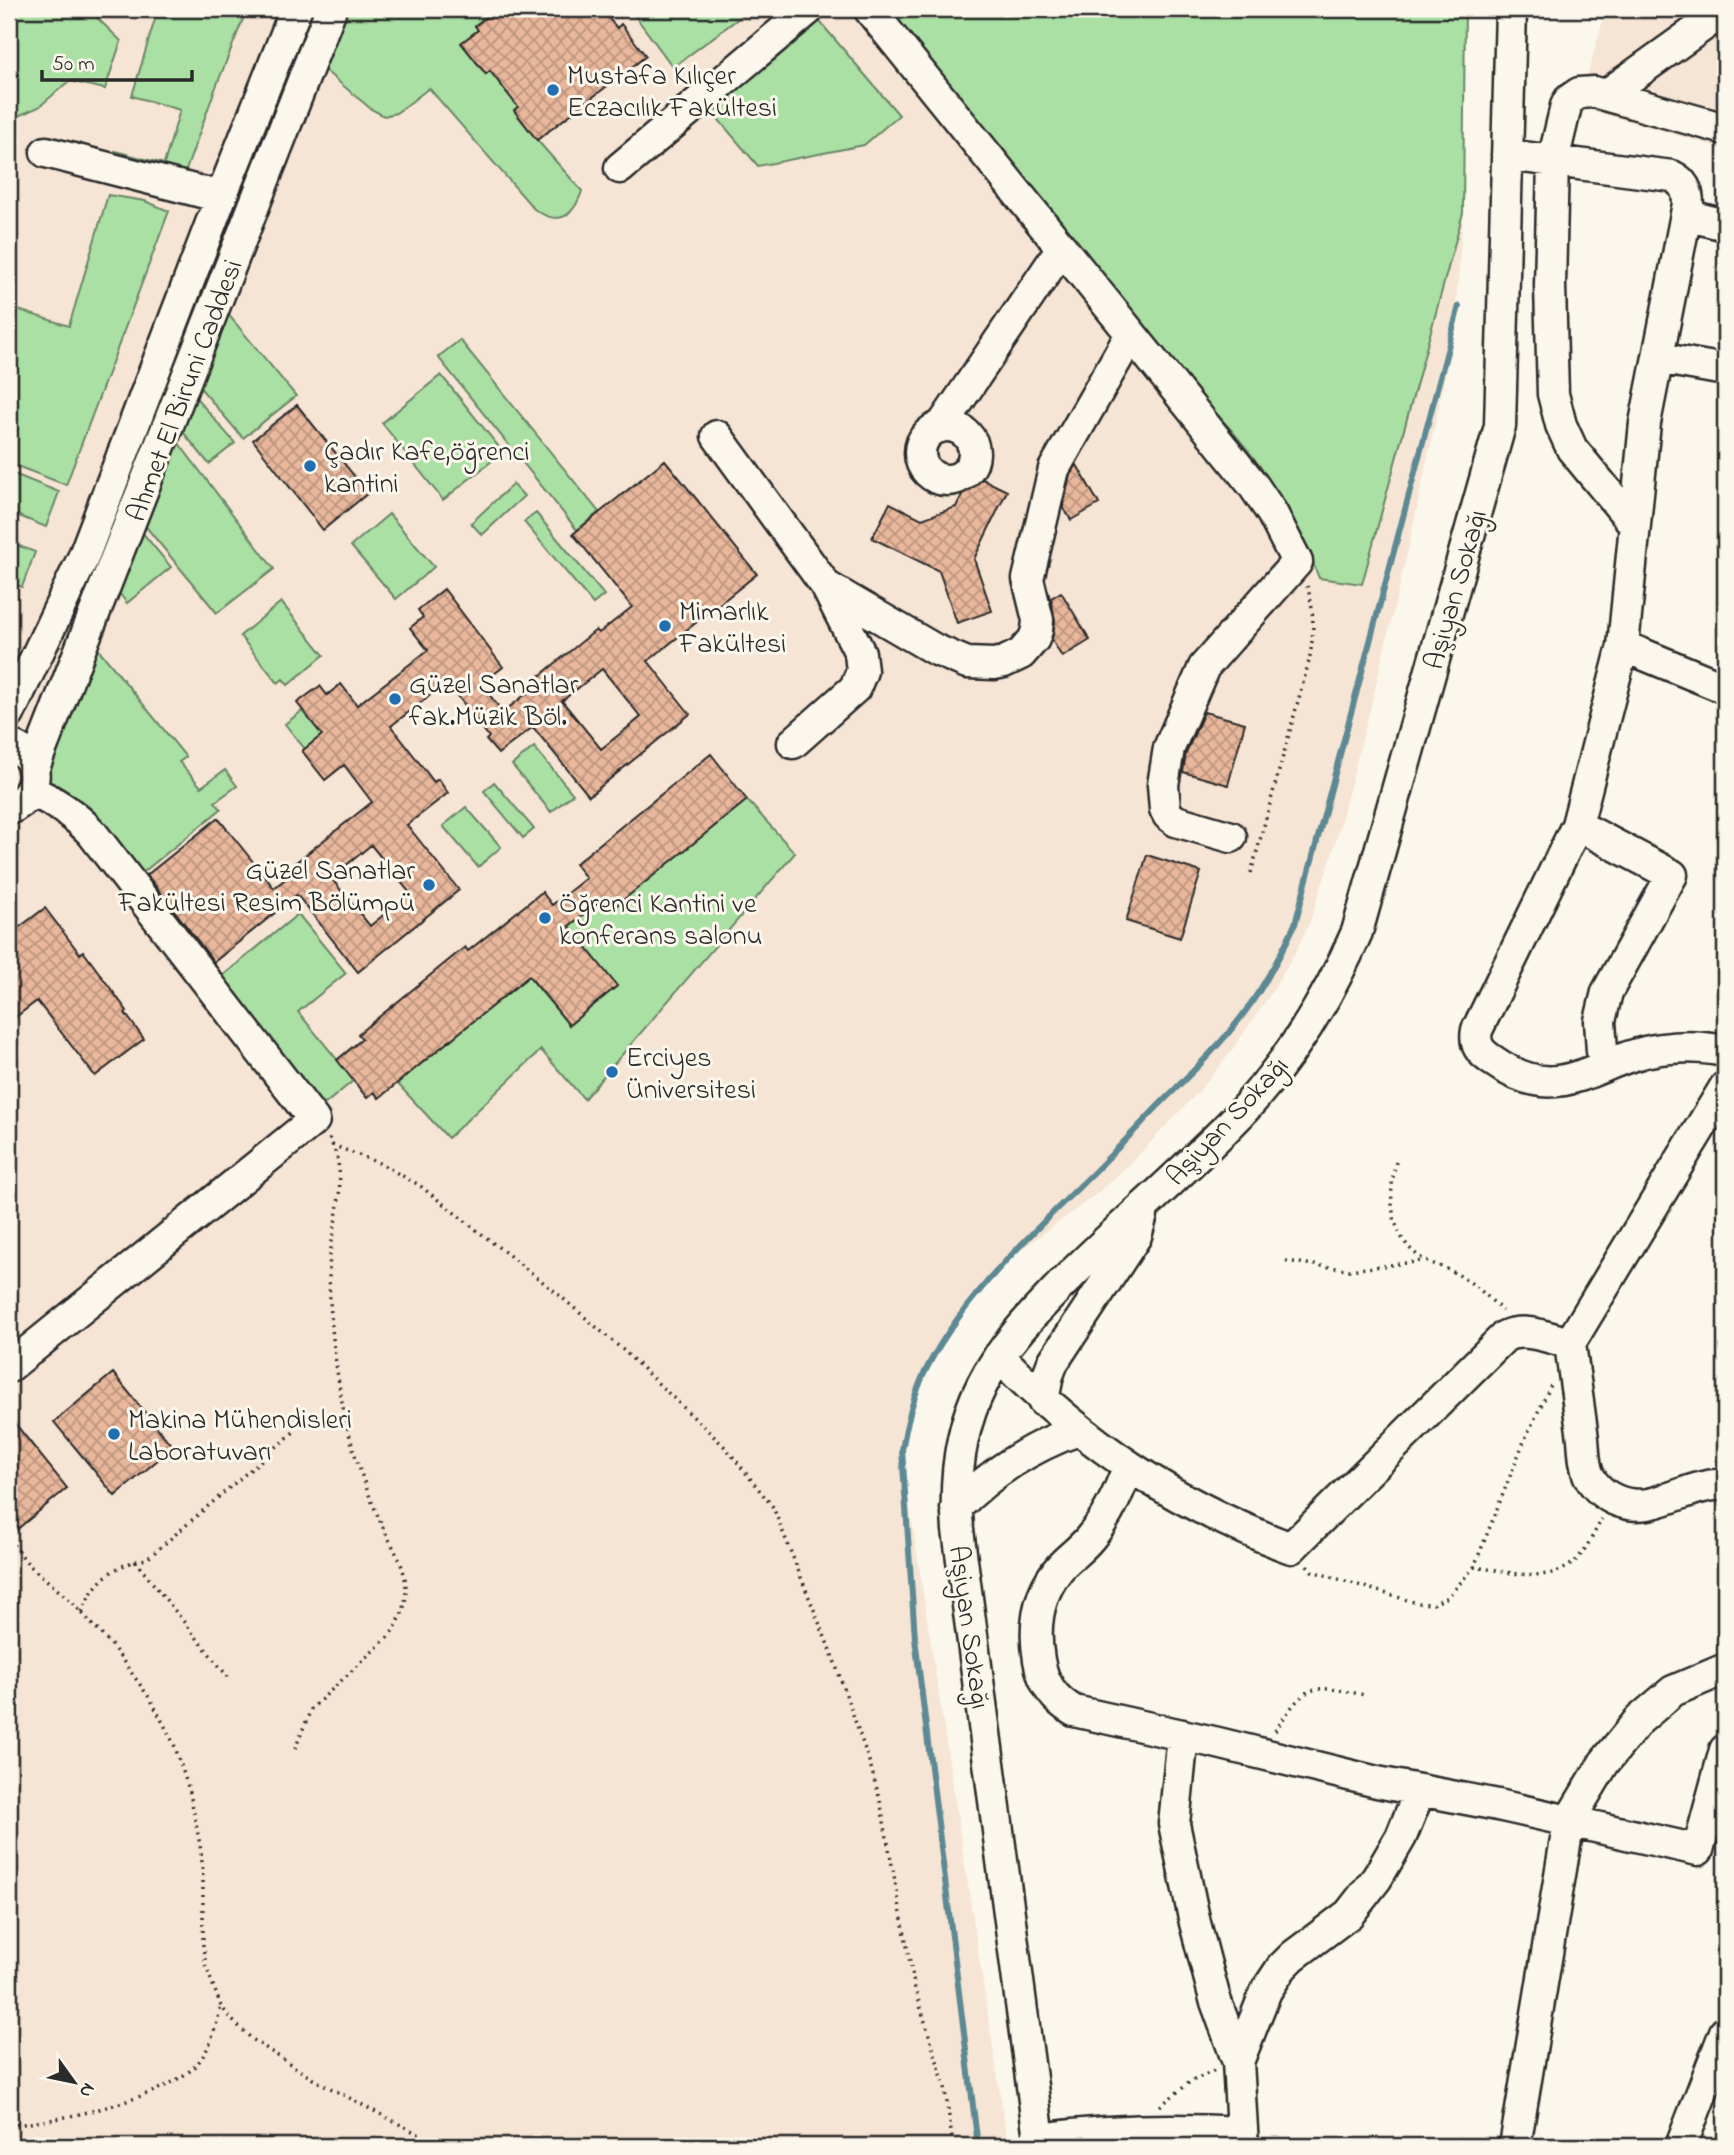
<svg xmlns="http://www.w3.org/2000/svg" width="1734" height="2155" font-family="'Indie Flower',sans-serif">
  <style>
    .built { fill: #f6e4d4 }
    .grass { fill: #aae0a3; stroke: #6a8667; stroke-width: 2 }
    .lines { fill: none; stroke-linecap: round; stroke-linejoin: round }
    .stream { stroke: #5b8993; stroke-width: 6 }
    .building { fill: url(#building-cross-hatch); stroke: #2b2b2b; stroke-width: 2; fill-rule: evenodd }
    .minor-casing { stroke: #2b2b2b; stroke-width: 35 }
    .path { stroke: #2b2b2b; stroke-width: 3.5; stroke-dasharray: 2 5; stroke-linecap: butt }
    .minor { stroke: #fbf7ec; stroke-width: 30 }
    .poi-dot { fill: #1f6fb2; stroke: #fbf7ec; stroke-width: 2.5 }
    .labels { text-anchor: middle; stroke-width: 6; stroke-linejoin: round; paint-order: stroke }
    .poi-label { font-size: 28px; fill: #2b2b2b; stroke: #fbf7ec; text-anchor: start }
    .street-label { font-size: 28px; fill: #2b2b2b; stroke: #fbf7ec }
  </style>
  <defs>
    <pattern id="building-cross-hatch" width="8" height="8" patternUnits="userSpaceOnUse" patternTransform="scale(1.75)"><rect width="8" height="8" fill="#e9b79b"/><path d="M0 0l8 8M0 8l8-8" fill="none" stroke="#bd957f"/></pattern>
  </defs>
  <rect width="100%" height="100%" fill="#fbf7ec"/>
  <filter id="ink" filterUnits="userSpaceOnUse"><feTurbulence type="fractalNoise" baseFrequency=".0143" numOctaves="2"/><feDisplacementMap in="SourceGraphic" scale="14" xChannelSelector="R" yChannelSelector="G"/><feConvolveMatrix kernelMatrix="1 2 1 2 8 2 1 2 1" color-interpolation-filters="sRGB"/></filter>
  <g filter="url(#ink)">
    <!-- built -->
    <path class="built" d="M9,9H1465L1463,213L1454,334L1407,554L1371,705L1332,855L1310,921L1295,953L1275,987L1230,1053L1199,1091L1132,1162L1095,1195L1017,1253L995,1274L956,1319L941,1342L919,1381L907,1414L903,1435L902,1456L1008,2146H9Z
      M1606,9H1725V149L1579,107Z"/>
    <!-- grass -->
    <path class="grass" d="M9,9H88L121,41L105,89L69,81L39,107L9,120Z
      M158,9H247L214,92L184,176L111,164L115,151L164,164L180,110L132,96Z
      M320,9H484L489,14L475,25L478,30L462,43L485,74L490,71L518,107L514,111L537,140L582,191C573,218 558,226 534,209L429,88L406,106L396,113L384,116L371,109L303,52Z
      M630,9H751L673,67Z
      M809,9L899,115L864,145L758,166L702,100Z
      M888,9H1465L1463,213L1362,584L1319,578C1294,513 1260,458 1212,409Z
      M108,195L145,201L169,211L66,485L9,463V307L69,326Z
      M208,290L296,396L243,438L185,370Z
      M460,340L599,512L577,530L438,357Z
      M441,375L503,452L443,500L382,423Z
      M181,380L235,443L209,464L166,411Z
      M162,421L274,569L217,613L128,505Z
      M9,472L59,492L46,527L9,512Z
      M513,484L524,496L482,535L471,523Z
      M126,513L171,567L127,603L102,571Z
      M536,513L604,595L593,604L524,522Z
      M389,514L434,567L396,599L351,546Z
      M9,542L35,552L22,587L9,582Z
      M281,602L324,655L288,685L283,679L278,683L240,636Z
      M90,639L186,757L179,762L201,787L225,770L237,786L215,802L221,809L120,891L25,769Z
      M302,711L322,735L305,749L285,724Z
      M534,747L573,794L551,812L512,765Z
      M494,782L534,829L523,838L484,791Z
      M747,800L795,853L584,1099L541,1050L448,1138L397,1083L529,976L569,1025L617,986L569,926L603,899L612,909Z
      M466,807L501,847L478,867L443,826Z
      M298,914L346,973L298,1012L354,1080L313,1114L209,987Z"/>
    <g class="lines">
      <!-- stream -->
      <path class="stream" d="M978,2146L915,1638L902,1450C906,1425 912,1401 922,1378C956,1305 1024,1241 1080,1186C1107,1160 1132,1133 1158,1106C1187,1077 1217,1049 1242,1016C1263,988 1280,957 1295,924L1459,306"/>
    </g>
    <!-- building -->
    <path class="building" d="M496,9H601L617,28L621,24L646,56L537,140L514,110L518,107L490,71L486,74L461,43L478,30L475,26Z
      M297,405L368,493L323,530L253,440Z
      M665,460L757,574L648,661L690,714L589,796L533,727L498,754L486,740L489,737L447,682L391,726L434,782L438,779L448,793L407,825L459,890L358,972L297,895L214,962L147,875L218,818L274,888L299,868L295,863L372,802L344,765L325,780L302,751L322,735L297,703L320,686L327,695L341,684L357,705L428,650L410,628L423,617L418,610L444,589L503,667L481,684L503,712L530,691L526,687L596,630L599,633L632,607L573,534ZM602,669L641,717L601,749L562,701ZM371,845L410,893L370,926L331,878Z
      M1077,465L1099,504L1071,520L1063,507L1070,475Z
      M972,474L1007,491L974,559L992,611L957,623L939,571L872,538L890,503L922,519L956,507Z
      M1061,592L1090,640L1062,657L1052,640L1055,621L1051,598Z
      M1204,712L1245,723L1228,785L1183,772L1186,753Z
      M711,754L747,800L612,909L603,899L569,926L617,986L569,1025L529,976L379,1098L374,1092L367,1098L337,1060L362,1039L358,1034L465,947L468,951L542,892L552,905L586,878L575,864Z
      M1147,855L1201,872L1180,938L1126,921Z
      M45,908L80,954L83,951L127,1011L125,1013L144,1039L95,1076L37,1001L9,1022V935Z
      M113,1373L173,1447L115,1496L54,1422Z
      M9,1416L67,1488L9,1536Z"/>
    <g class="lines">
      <defs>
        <path id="minor" d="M869,9L1253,485L1272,513L1297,562L1204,667L1169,748L1163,785L1165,809L1168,815L1176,821L1231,837
          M1606,95L1725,10
          M46,152L221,197
          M1507,155L1672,176C1684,182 1688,191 1688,204L1645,423L1623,646L1577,825L1477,1030C1474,1045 1480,1052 1492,1060C1562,1110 1593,1058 1661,1049C1682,1046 1704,1047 1725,1051
          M620,168L809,9
          M1686,215L1725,225
          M1658,358L1725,370
          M920 453a27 27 0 1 1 54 0a27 27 0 1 1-54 0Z
          M941,427L1062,248
          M717,436L826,586L860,653L862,671L855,688L793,743
          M1635,525L1572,449L1561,425L1553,394L1550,286L1553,161L1566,106L1569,100L1579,93L1594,92L1725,129
          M826,586L934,649L967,663L994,664L1004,662L1021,654L1034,639L1037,630L1038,620L1028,579L1054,469L1131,334
          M1623,646L1725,688
          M9,714L83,558L221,197L296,9
          M9,745C44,755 40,797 9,809
          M33,770L331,9
          M1577,825L1672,875L1607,992L1600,1021L1602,1051L1606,1065
          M1570,1343C1574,1375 1579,1407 1583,1439C1584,1450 1584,1466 1589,1476C1600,1497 1625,1508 1648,1504C1674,1499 1699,1483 1725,1485
          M999,1356C1086,1446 1175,1504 1291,1548L1505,1336C1526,1327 1549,1338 1570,1343L1725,1087
          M9,1367L314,1120L92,833C74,814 55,801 31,791
          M1043,1401L1048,1375L1053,1362L1136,1236L1142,1215
          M1128,1467C1119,1493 1108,1517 1090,1538C1082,1548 1072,1555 1063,1564C1038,1591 1033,1625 1039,1660C1043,1683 1053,1699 1074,1711L1218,1743L1377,1782L1498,1805L1698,1850L1725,1750
          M956,1508C992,1472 1030,1447 1078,1430
          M1183,1735L1174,1824L1195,1923L1215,1999L1238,2062
          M1039,2139C1107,2129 1173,2128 1242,2132
          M1040,2146L958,1530C954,1480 959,1430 982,1385C1001,1347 1031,1316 1060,1286C1118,1227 1183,1174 1240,1114C1290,1060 1328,999 1357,932L1500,426L1511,9
          M1243,2146L1238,2062L1266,1991L1282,1967L1293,1956L1349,1914L1377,1878L1401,1837L1420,1790
          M1515,2146L1569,1821L1604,1763L1639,1720L1673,1691L1725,1669
          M1681,2146L1725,2032"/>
      </defs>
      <!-- minor casing -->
      <use href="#minor" class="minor-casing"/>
      <!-- path -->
      <path class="path" d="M1251,873L1309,661C1314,636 1315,611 1307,586
        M332,1145L379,1163L419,1185L552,1289L623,1350L726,1448L773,1507L834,1660L870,1764L880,1800L915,1989L945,2087L953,2146
        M1396,1162C1388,1193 1389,1232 1416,1254C1426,1263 1439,1265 1451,1271C1470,1280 1487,1295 1502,1311
        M1286,1261L1350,1270L1423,1261
        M9,1539L29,1565L72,1602L113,1647L151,1700L174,1744L190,1793L200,1845L203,1871V1945L206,1967L221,2006L230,2018L252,2039L313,2079L441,2146
        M135,1561L228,1677
        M1307,1565L1312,1571L1417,1603L1433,1604L1448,1597L1474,1567L1524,1441L1551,1385
        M1474,1567C1508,1571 1553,1587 1579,1557C1588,1546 1595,1531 1602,1519
        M82,1612C94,1581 114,1564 147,1559L295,1431
        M1275,1731C1307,1683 1309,1684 1365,1695
        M295,1749L311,1709L389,1636C400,1621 407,1606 406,1587C405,1563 390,1544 381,1523C365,1488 352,1450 344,1412C335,1366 330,1320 329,1274C329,1227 353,1181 329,1138
        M1160,2106L1190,2082L1215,2070
        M9,2125C54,2123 166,2098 196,2065C211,2049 216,2026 221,2006"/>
      <!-- minor -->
      <use href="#minor" class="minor"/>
    </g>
  </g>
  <!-- markers -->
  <g class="poi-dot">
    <circle cx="553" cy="90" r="7"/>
    <circle cx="310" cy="466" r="7"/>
    <circle cx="665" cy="626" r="7"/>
    <circle cx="395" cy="699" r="7"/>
    <circle cx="429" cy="885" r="7"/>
    <circle cx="545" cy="918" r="7"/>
    <circle cx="612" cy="1072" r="7"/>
    <circle cx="114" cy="1434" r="7"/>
  </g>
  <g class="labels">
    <!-- poi labels -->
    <g class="poi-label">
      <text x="567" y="84">Mustafa Kılıçer<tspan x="567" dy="32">Eczacılık Fakültesi</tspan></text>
      <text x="324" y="460">Çadır Kafe,öğrenci<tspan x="324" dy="32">kantini</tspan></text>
      <text x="679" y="620">Mimarlık<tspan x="679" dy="32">Fakültesi</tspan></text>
      <text x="409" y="693">Güzel Sanatlar<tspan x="409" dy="32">fak.Müzik Böl.</tspan></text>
      <text x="415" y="879" text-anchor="end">Güzel Sanatlar<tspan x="415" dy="32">Fakültesi Resim Bölümpü</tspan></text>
      <text x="559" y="912">Öğrenci Kantini ve<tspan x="559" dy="32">konferans salonu</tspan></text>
      <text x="626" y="1066">Erciyes<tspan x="626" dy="32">Üniversitesi</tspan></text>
      <text x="128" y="1428">Makina Mühendisleri<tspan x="128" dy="32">Laboratuvarı</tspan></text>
    </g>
    <!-- street labels -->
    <g class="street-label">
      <text transform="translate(183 390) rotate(-69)" y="10">Ahmet El Biruni Caddesi</text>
      <text transform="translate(1454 589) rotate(-74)" y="10">Aşiyan Sokağı</text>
      <text transform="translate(1226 1120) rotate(-47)" y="10">Aşiyan Sokağı</text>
      <text transform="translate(971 1627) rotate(82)" y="10">Aşiyan Sokağı</text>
    </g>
  </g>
  <!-- margin -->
  <rect width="1734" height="2155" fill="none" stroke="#fbf7ec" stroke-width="35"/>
  <rect x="18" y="18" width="1699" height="2120" fill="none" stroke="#2b2b2b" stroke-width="2.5" filter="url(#ink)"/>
  <!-- north arrow -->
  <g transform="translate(74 2082) rotate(123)" stroke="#fbf7ec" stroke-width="5" paint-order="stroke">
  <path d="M0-5L12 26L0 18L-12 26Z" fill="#2b2b2b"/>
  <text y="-10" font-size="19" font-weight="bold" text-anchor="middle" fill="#2b2b2b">N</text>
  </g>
  <!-- scale -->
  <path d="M42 70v10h150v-10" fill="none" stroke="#2b2b2b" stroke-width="3.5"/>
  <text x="52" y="70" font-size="21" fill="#2b2b2b" stroke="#fbf7ec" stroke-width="5" paint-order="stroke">50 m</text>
</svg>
